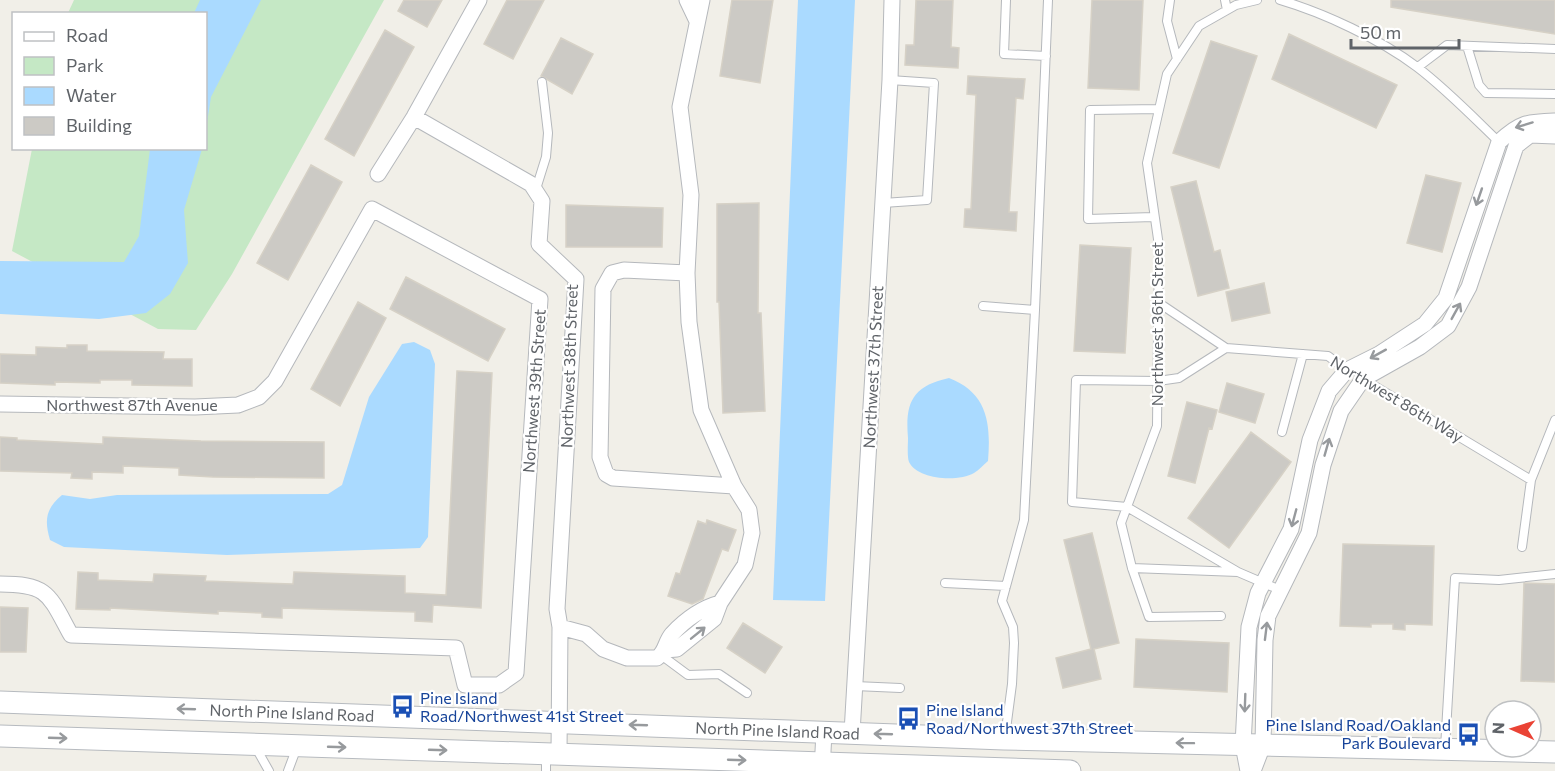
<svg xmlns="http://www.w3.org/2000/svg" width="1555" height="771" font-family="Commissioner,sans-serif">
  <style>
    .green { fill: #c5e8c5 }
    .water { fill: #aadaff }
    .building { fill: #cccac5; stroke: #d6d1c6; stroke-width: 1.5 }
    .lines { fill: none; stroke-linecap: round; stroke-linejoin: round }
    .service-casing { stroke: #b5b8bc; stroke-width: 10 }
    .minor-casing { stroke: #b5b8bc; stroke-width: 17 }
    .secondary-casing { stroke: #b6babf; stroke-width: 23 }
    .service { stroke: #fff; stroke-width: 8 }
    .minor { stroke: #fff; stroke-width: 15 }
    .secondary { stroke: #fff; stroke-width: 21 }
    .oneway { stroke: #979a9d }
    .labels { text-anchor: middle; stroke-width: 4.5; stroke-linejoin: round; paint-order: stroke }
    .street-label { font-size: 16px; fill: #5f6368; stroke: #fff }
    .transit-label { font-size: 16px; fill: #164399; stroke: #fff; text-anchor: start }
  </style>
  <rect width="100%" height="100%" fill="#f1efe8"/>
  <!-- green -->
  <path class="green" d="M74,0H384L232,274L196,330L158,329L12,251L32,149L206,148V14L68,13Z"/>
  <!-- water -->
  <path class="water" d="M200,0H261L211,97L206,129V14L194,13Z
    M798,0H855L825,601L773,600Z
    M150,149H202L184,210L188,263L170,294L146,313L99,319L0,314V261L124,262L139,236Z
    M414,342L430,350L435,364L428,537L420,548L227,555L64,547L50,540C44,520 46,508 62,495L90,499L117,495L328,494L342,485L369,397L402,344Z
    M949,378C988,393 991,424 988,461C983,465 979,470 974,473C958,482 918,480 909,462C907,456 908,445 908,438C905,403 912,386 949,378Z"/>
  <!-- building -->
  <path class="building" d="M404,0H442L427,27L398,11Z
    M507,0H544L513,59L484,44Z
    M732,0H773L760,83L720,76Z
    M916,0H953L951,47L959,48L958,68L905,65L906,45H914Z
    M1092,0H1143L1139,90L1088,88Z
    M1391,0H1555V34L1391,7Z
    M385,30L414,47L354,156L325,139Z
    M1289,34L1397,85L1376,128L1272,79Z
    M561,38L593,54L572,94L541,76Z
    M1211,41L1257,56L1219,168L1173,153Z
    M968,76L1025,79L1023,99L1016,98L1009,212H1017L1016,231L964,227L965,209H971L976,95L967,94Z
    M311,165L342,182L288,280L257,263Z
    M1426,175L1461,183L1442,252L1407,243Z
    M1196,181L1214,252L1220,250L1229,288L1198,296L1171,187Z
    M759,203L758,313H761L765,411L723,413L719,302H717V204Z
    M566,205L663,208L662,247H566Z
    M1080,245L1131,248L1125,353L1074,351Z
    M406,277L505,329L488,361L390,309Z
    M1264,283L1270,313L1232,321L1226,292Z
    M358,302L386,318L340,406L311,389Z
    M67,345H87V351L164,352L163,359H192V386L132,385V380H100V383L55,382V385L0,383V354L36,355V347L67,348Z
    M457,371L492,373L481,608L433,605L432,622L415,621V612L282,608V618L262,617V613L218,611V614L110,608V610L76,609L78,572L98,573V580L153,582L154,574L206,576L205,581L293,584L294,572L405,576V593L446,595Z
    M1227,383L1264,394L1255,423L1219,412Z
    M1187,402L1217,410L1212,429L1209,428L1195,483L1168,476Z
    M1251,432L1291,462L1229,548L1188,518Z
    M0,437L17,438V440L103,444V437L201,441L324,442V478L213,477L179,475V468L123,466V473L92,472V479L71,478L72,473L0,471Z
    M707,520L736,530L728,551L722,549L703,599L692,604L668,596L676,573L680,574L698,521L706,524Z
    M1092,533L1119,643L1094,649L1101,679L1063,688L1056,658L1091,649L1064,540Z
    M1343,544L1434,546L1432,625L1405,624V630L1393,629V624H1371V627L1340,626Z
    M1524,583L1555,584V682L1521,681Z
    M0,607L28,608L26,652H0Z
    M743,623L782,647L765,673L727,648Z
    M1136,639L1229,643L1227,692L1134,687Z"/>
  <g class="lines">
    <defs>
      <path id="service" d="M1006,0L1004,54L1046,56
        M1170,0L1167,21L1177,59
        M1225,0L1227,10
        M1280,0C1324,13 1380,39 1417,67C1446,89 1473,117 1499,142
        M1467,46L1479,85L1486,93L1555,94
        M1418,67L1447,45L1555,49
        M536,189L546,157L548,133L542,82
        M883,203L927,200L934,83L890,80
        M1153,217L1088,219L1090,110L1159,109
        M1159,303L1226,348L1328,356L1347,370
        M983,306L1035,310L1024,520L1002,601L1013,627L1014,643L1012,684L1005,737
        M1035,310L1048,0
        M1226,348L1179,378L1158,381L1076,380L1072,502L1127,507L1238,572
        M1363,379L1531,480
        M1282,432L1303,354
        M1522,547L1531,480L1555,420
        M1132,568L1238,572L1280,590
        M945,583L1006,586
        M1221,616L1149,617L1132,568L1121,523L1157,426L1159,246L1147,163L1167,74L1199,26L1236,5L1257,0
        M661,655L688,675L719,674L747,693
        M855,686L900,688
        M256,748L269,771
        M1445,748L1455,578L1499,580L1555,574
        M546,755V771
        M288,771L297,747"/>
      <path id="minor" d="M687,0L697,21
        M414,117L531,184L542,201L539,244L576,279L557,609L560,627L559,754
        M378,174L414,117L479,0
        M687,273L624,270L612,273L603,289L600,457L606,474L613,478L734,486
        M0,404L195,407L238,405L259,397L275,381L372,209L540,299L516,673L499,685H465L456,648L71,635C49,595 49,584 0,584
        M560,627L586,634L603,649L627,658H657C666,652 665,642 672,634C685,620 702,608 720,603
        M665,650L677,649L714,619L720,603L745,565L752,533L749,510L734,486L701,410L689,322L687,273L691,195L680,107L702,0
        M852,733L890,80L892,0
        M822,771L824,732
        M1248,771L1243,745L1249,627L1258,593L1291,529L1310,440L1329,391L1347,370L1379,354L1425,324L1446,298L1499,142C1520,122 1527,122 1555,121
        M1253,771L1263,745L1265,640L1268,616L1309,533L1323,465L1341,411L1363,379L1420,347L1448,326L1469,287L1516,146L1530,135L1555,136"/>
      <g id="secondary">
        <path id="s1" d="M0,702L1004,739L1555,752"/>
        <path d="M0,736L1070,771"/>
      </g>
    </defs>
    <!-- service casing -->
    <use href="#service" class="service-casing"/>
    <!-- minor casing -->
    <use href="#minor" class="minor-casing"/>
    <!-- secondary casing -->
    <use href="#secondary" class="secondary-casing"/>
    <!-- service -->
    <use href="#service" class="service"/>
    <!-- minor -->
    <use href="#minor" class="minor"/>
    <!-- secondary -->
    <use href="#secondary" class="secondary"/>
  </g>
  <!-- one-way arrows -->
  <defs><path id="oneway-shaft" d="M-6 0H5M1.5-3L5.5 0L1.5 3" fill="none" stroke-width="1.6" stroke-linecap="round" stroke-linejoin="round" transform="scale(1.5)"/></defs>
  <g class="oneway">
    <use href="#oneway-shaft" transform="translate(1524 125) rotate(163)"/>
    <use href="#oneway-shaft" transform="translate(1479 197) rotate(109)"/>
    <use href="#oneway-shaft" transform="translate(1456 311) rotate(-61)"/>
    <use href="#oneway-shaft" transform="translate(1378 354) rotate(151)"/>
    <use href="#oneway-shaft" transform="translate(1327 447) rotate(-74)"/>
    <use href="#oneway-shaft" transform="translate(1294 518) rotate(105)"/>
    <use href="#oneway-shaft" transform="translate(1266 631) rotate(-83)"/>
    <use href="#oneway-shaft" transform="translate(698 633) rotate(-39)"/>
    <use href="#oneway-shaft" transform="translate(1245 703) rotate(92)"/>
    <use href="#oneway-shaft" transform="translate(186 709) rotate(-178)"/>
    <use href="#oneway-shaft" transform="translate(638 725) rotate(-178)"/>
    <use href="#oneway-shaft" transform="translate(883 734) rotate(-178)"/>
    <use href="#oneway-shaft" transform="translate(58 738) rotate(2)"/>
    <use href="#oneway-shaft" transform="translate(1185 743) rotate(-179)"/>
    <use href="#oneway-shaft" transform="translate(337 747) rotate(2)"/>
    <use href="#oneway-shaft" transform="translate(438 750) rotate(2)"/>
    <use href="#oneway-shaft" transform="translate(737 760) rotate(2)"/>
  </g>
  <!-- icons -->
  <defs>
    <symbol id="bus-bare" viewBox="-9 -9 18 18"><path d="M-5-6H5V4H4V6H2V4H-2V6H-4V4H-5ZM-3.5-4V0h7V-4ZM-3.5 1.2v1.5H-2V1.2ZM2 1.2v1.5H3.5V1.2Z" fill="#1a4fb4" stroke="#fff" stroke-width="2.5" paint-order="stroke"/></symbol>
  </defs>
  <g fill-rule="evenodd">
    <use href="#bus-bare" x="386" y="690" width="33" height="33"/>
    <use href="#bus-bare" x="892" y="702" width="33" height="33"/>
    <use href="#bus-bare" x="1452" y="718" width="33" height="33"/>
  </g>
  <g class="labels">
    <!-- street labels -->
    <g class="street-label">
      <text transform="translate(1157 324) rotate(-90)" y="6">Northwest 36th Street</text>
      <text transform="translate(569 366) rotate(-88)" y="6">Northwest 38th Street</text>
      <text transform="translate(873 367) rotate(-87)" y="6">Northwest 37th Street</text>
      <text transform="translate(534 391) rotate(-86)" y="6">Northwest 39th Street</text>
      <text transform="translate(1397 399) rotate(31)" y="6">Northwest 86th Way</text>
      <text x="132" y="411">Northwest 87th Avenue</text>
      <text dy="6" stroke="none"><textPath href="#s1" startOffset="292">North Pine Island Road</textPath></text>
      <text dy="6" stroke="none"><textPath href="#s1" startOffset="778">North Pine Island Road</textPath></text>
    </g>
    <!-- transit labels -->
    <g class="transit-label">
      <text x="420" y="704">Pine Island<tspan x="420" dy="18">Road/Northwest 41st Street</tspan></text>
      <text x="926" y="716">Pine Island<tspan x="926" dy="18">Road/Northwest 37th Street</tspan></text>
      <text x="1451" y="731" text-anchor="end">Pine Island Road/Oakland<tspan x="1451" dy="18">Park Boulevard</tspan></text>
    </g>
  </g>
  <!-- legend -->
  <rect x="12" y="12" width="195" height="138" fill="#ffffff" stroke="#bfc1c3" stroke-width="1.5"/>
  <rect x="24" y="32" width="30" height="9" fill="#ffffff" stroke="#bfc1c3" stroke-width="1.5"/>
  <text x="66" y="42" font-size="18" fill="#5f6368">Road</text>
  <rect x="24" y="57" width="30" height="18" fill="#c5e8c5" stroke="#bfc1c3" stroke-width="1.5"/>
  <text x="66" y="72" font-size="18" fill="#5f6368">Park</text>
  <rect x="24" y="87" width="30" height="18" fill="#aadaff" stroke="#bfc1c3" stroke-width="1.5"/>
  <text x="66" y="102" font-size="18" fill="#5f6368">Water</text>
  <rect x="24" y="117" width="30" height="18" fill="#cccac5" stroke="#bfc1c3" stroke-width="1.5"/>
  <text x="66" y="132" font-size="18" fill="#5f6368">Building</text>
  <!-- north arrow -->
  <g transform="translate(1513 729) rotate(273)"><circle r="28" fill="#ffffff" stroke="#bfc1c3" stroke-width="1.5"/>
  <path d="M0-4.5L10 22L0 15L-10 22Z" fill="#ea4335"/>
  <text y="-9" font-size="16" font-weight="bold" text-anchor="middle" fill="#5f6368">N</text>
  </g>
  <!-- scale -->
  <path d="M1351 39v9h108v-9" fill="none" stroke="#5f6368" stroke-width="3"/>
  <text x="1360" y="39" font-size="18" fill="#5f6368" stroke="#ffffff" stroke-width="4.5" paint-order="stroke">50 m</text>
</svg>
